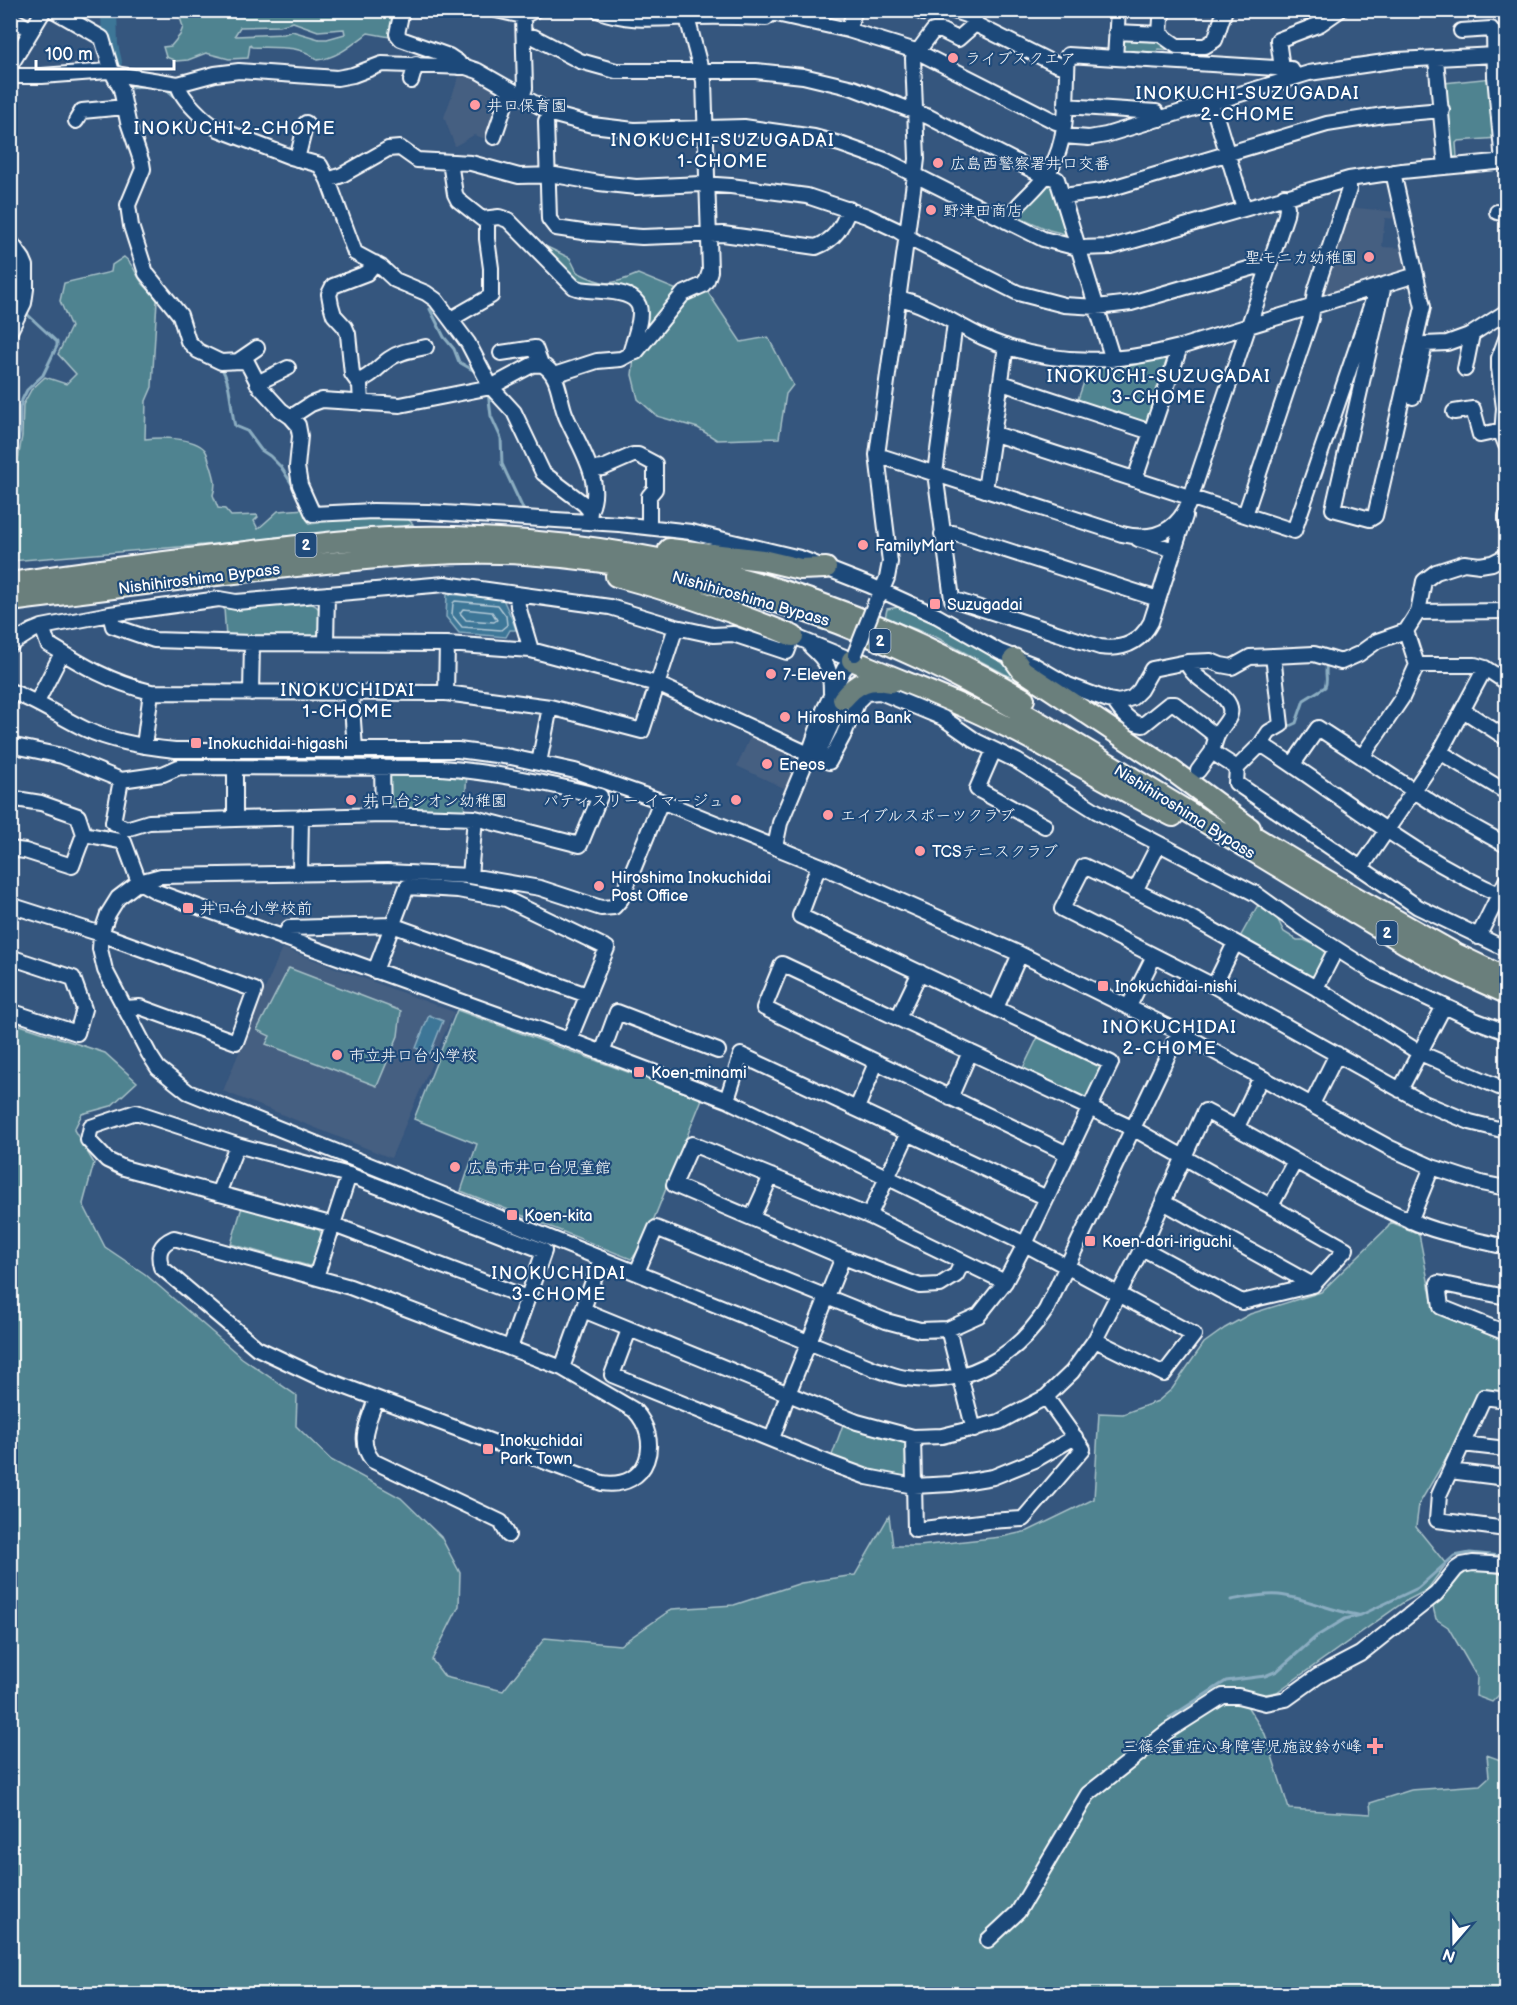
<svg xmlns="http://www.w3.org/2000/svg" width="1517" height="2005" font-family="'Balsamiq Sans','Klee One',sans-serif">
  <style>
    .built { fill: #455e81 }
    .green { fill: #508390; stroke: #a8c1c8; stroke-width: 1.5; fill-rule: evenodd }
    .water { fill: #3d7697; stroke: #8badc1; stroke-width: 1.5 }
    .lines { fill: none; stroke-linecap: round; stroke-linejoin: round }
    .shore { stroke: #b1c8d5; stroke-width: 1.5 }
    .stream { stroke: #8badc1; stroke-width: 3 }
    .river { stroke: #3d7697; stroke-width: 16 }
    .minor-casing { stroke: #fff; stroke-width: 18 }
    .highway-casing { stroke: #fff; stroke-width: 24 }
    .minor { stroke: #1f4a7a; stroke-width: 14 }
    .highway { stroke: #6b7f7c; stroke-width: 20 }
    .minor-bridge-casing { stroke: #fff; stroke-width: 18; stroke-linecap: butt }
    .minor-bridge { stroke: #1f4a7a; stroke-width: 14 }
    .poi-dot { fill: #ff9aa2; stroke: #1f4a7a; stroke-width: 2 }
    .labels { text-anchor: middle; stroke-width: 4.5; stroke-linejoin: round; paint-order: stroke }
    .shield { fill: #1f4a7a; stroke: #bcc9d7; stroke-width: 1.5 }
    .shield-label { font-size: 15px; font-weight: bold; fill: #fff }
    .poi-label { font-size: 16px; fill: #fff; stroke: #1f4a7a; text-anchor: start }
    .street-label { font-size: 16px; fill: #fff; stroke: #1f4a7a }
    .neighbourhood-label { font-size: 18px; letter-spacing: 1.5px; fill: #fff; stroke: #1f4a7a }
  </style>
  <rect width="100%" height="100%" fill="#35567e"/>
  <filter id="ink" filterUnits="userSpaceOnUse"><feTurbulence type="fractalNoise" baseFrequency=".0167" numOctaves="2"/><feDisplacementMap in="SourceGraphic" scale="12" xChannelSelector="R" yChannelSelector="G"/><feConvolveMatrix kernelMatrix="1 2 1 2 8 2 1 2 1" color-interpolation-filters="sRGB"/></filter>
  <g filter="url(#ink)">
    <!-- built -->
    <path class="built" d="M460,74L477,77L505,94L489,140L474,135L455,146L444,117Z
      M1347,207L1397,212L1398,219L1385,218L1382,247L1405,248L1409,264L1402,274L1324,298L1319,293Z
      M751,735L795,756L797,762L786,789L737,766Z
      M282,948L454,1012L391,1158L223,1091Z"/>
    <!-- green -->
    <path class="green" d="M178,11H399L393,36L390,37L368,33C352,45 337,58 317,60C302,44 272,48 252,47L250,45L248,58L229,59L206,53L188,60L176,61L166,57L163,47L171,46L180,35L183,27ZM293,22L318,31L344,29L345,34L327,39H319L292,31L284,34L236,36L235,35L240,27L279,26Z
      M1125,38L1158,39L1174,50L1158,49L1157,52L1123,51L1120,47V42Z
      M1492,78L1498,138L1458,141L1456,143L1457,157H1454L1449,153L1444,83Z
      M1047,185L1053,186L1067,233L1065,234L1049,230L1022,218L1021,210Z
      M545,246L570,258L577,272C604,286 610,286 638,274L682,292L634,351L643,308L584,289L550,258Z
      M124,257C134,264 136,276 144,285C149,290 153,294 157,300L152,387L146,401L145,439C160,437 194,437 205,450C208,454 208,459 210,463C214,476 217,483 213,495L218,508L225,509L231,516L257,515L258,517L254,521L258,529L278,511L305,509L309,524L319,523L322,520L404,515L413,524L402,527L275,537L274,539L11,561L10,493L14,483L22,436L23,405L31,390L45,377L66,384L76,374L58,354L71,327L60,301L64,283L111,272L112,265Z
      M705,288L741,342L768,337L793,385L786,394L779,438L717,440L698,428L657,416L638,399L632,375L634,358L685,298Z
      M1167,355L1172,359L1150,422L1145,425L1077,402L1090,365Z
      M305,600L316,606L322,612L319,638H226L224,608Z
      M899,607C946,627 995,651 1031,688L934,636L885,618L887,609Z
      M391,771L467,774L464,814L390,811L387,776Z
      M1258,905L1277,918L1284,932L1297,940H1304L1324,949L1325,956L1313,977L1308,978L1239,939Z
      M289,968L401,1011L398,1036L377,1086L266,1044L270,1036L257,1030Z
      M457,1010L702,1099L653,1221C644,1232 641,1252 631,1259L461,1191L477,1144L414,1119Z
      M11,1022L105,1053L137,1082L111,1106L82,1114L74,1130L94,1163L83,1204L105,1247L145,1274L242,1358L297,1396L296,1426L331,1460L401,1498L441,1537L460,1573L459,1606L432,1660L445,1677L503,1691L545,1638L620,1645L672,1609L734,1605L801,1583L855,1575L889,1516L893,1546H919L1001,1537L1028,1531L1094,1499L1099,1413L1123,1414L1158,1401L1172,1389L1204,1343L1225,1328L1250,1314L1321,1292L1388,1227L1391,1222L1419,1234L1434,1311L1506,1340V1392L1481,1389L1461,1433L1419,1504L1416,1527L1446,1564L1427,1590L1404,1602L1277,1692L1261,1695L1238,1692L1265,1734L1289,1809L1371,1814L1370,1803L1411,1790L1480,1785L1489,1777L1487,1755L1506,1762V1994H11Z
      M1039,1035L1100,1063L1102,1070L1088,1098L1082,1100L1022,1070Z
      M242,1207L319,1230L323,1237L314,1264L309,1266L231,1244Z
      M844,1422L904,1439L908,1445V1474L905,1478L864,1471L831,1458Z
      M1473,1569L1506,1574V1688L1492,1702L1476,1696L1477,1677L1448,1627L1436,1619L1432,1603L1458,1573Z"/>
    <!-- water -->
    <path class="water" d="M447,594L503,599C508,611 512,617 516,630H510L506,637L459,633L446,617Z
      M429,1015L443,1021L430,1054L416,1048Z"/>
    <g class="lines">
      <!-- shore -->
      <path class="shore" d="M455,601L498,605L506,616L507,625L501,630L462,627L452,615L453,603Z
        M463,609L492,612L497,620L494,622L466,620L460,613Z"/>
      <!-- stream -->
      <path class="stream" d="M125,87L156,86
        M165,88L178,99
        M430,309L444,337L454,349L459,362L478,373
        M220,366C232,382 230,408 235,426L247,431L261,450L270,456L281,467L295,489
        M488,392L491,416L501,438L502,464L524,511
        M10,486L20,430V408L22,400L27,390L43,375L57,346V342L28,315L26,310
        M1285,728L1296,723L1304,700L1325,687C1329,679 1323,671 1328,662
        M1231,1600C1247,1597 1262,1594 1279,1595C1306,1598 1331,1611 1358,1615
        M1169,1718L1226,1681L1265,1676L1277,1671L1317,1636L1345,1619L1361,1615L1418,1588L1454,1556L1470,1553L1500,1556"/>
      <!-- river -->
      <path class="river" d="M109,10L110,45L114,62"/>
      <defs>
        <path id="minor" d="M53,10L102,38L112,72L121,89L128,122L142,163L143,169L128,205L131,226L146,273L180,315L188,341L198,351L221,362L241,361L247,362L260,387L281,410L291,417L298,425L300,436L297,467L300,485L313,514L373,511L428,512L619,524L691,532L800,558L869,585L937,616L1000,652L1034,665L1068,685L1108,700L1119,702L1132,698L1140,690L1152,669L1187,662L1211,661L1221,665L1232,667L1250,657L1314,654L1341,662L1359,654L1377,641L1406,631L1418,612L1424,581L1436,572L1464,563L1480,565L1492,563L1506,556
          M402,10L397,34L401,39L449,56L458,62V67
          M496,10L523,16L535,10
          M597,10C629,23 662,18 695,17C719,16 743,17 766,18L772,13L848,30L916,51L1056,122L1064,124
          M916,10L923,13L926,10
          M951,10L975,18
          M10,18L32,30
          M848,30L855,10
          M1461,31L1491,29L1494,34L1495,76L1503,162
          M1116,32L1160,34L1177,46H1205L1215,40L1225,10
          M1160,34L1161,19L1164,10
          M524,36L534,37L580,61L616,71H756L803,76L853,88L929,117L1036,172L1057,179L1113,360
          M1115,58L1118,10
          M1436,59L1446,167
          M10,66L44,10
          M1282,68L1278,40L1320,24L1340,10
          M10,76H42L108,71L121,75L178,84C180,98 206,122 218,129L291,157L320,165L328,180L355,253L381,267L395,280L426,293L436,300L468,343L491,387L514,412L543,473L584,504L590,511L589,522
          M411,81L416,64
          M178,84L215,74L239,71L337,78L353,75L382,64L466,67L478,71L555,115L592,125L634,130L744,127L814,137L840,144L885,160L1043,239L1078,248L1111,247L1349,179L1402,171L1506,161
          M522,97L525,88L523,16
          M1212,103L1244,208
          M1065,106L1156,112L1160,119
          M550,112L546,121L549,219L556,228L589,233L642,237L723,234L816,247C835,240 842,227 849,209
          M76,121L82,111L125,107
          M1063,136L1089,138L1106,135L1309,73L1398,60L1495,55
          M494,137L510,90
          M297,159L306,123
          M450,162L455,194L458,200L482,219L499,217L508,220L574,287C583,291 592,290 602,291C654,294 641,315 630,354L621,359L597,361L554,375
          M328,180L342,175L388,149L400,148L417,160L471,163L519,176L555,175L599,183L636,187L702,184L731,186L807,196L867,216L897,230L916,242L1018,293L1064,305L1097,307L1131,303L1255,267L1268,269
          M1063,196L1102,191L1327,124L1384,115L1442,110
          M1497,212L1506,214
          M1006,221C1018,201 1040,188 1051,168C1070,135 1065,92 1068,55L1291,69L1296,77
          M10,241L23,259L26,266V289L24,303L10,331
          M1384,285L1333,509L1370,519L1375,516L1423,307L1393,172
          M898,298C928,304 954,324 982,337C1046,366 1113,365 1180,347L1416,275
          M451,319L491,296V268L487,239V220
          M955,323L935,473L952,599L1100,647C1123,650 1140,643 1151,622L1185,516
          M1472,334L1506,312
          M1506,339L1499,358V368L1504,408L1502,435L1506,445
          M501,353L535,348L541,364
          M630,354L636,352L683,294L703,285L707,280L710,271L704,81L685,10
          M238,361L257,348
          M358,381C370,378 379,366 389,359C400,351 413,350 426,347
          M257,383L288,368
          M1002,383L1151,432
          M1413,397L1425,344L1447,343L1472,334L1465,369
          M361,403L360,385L352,374L348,334L345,327L334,315L331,305L329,294L333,286L367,273L375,263
          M1454,412L1473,409L1480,435L1503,430
          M291,417L311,404L322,400L400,405L491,387L532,365L541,364C561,374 558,398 566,416C577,443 605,481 590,511
          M995,434L1294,531L1374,297L1372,289
          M877,455L1122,534C1155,542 1180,530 1191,497L1286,215L1287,207L1284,196
          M591,469L603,468L633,455H638L655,464V489L649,496V526
          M1135,479L1180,347
          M985,490L1006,346
          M1245,515L1311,318L1315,292L1349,189V179
          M1506,516V521
          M942,534L953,533L1158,599
          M1138,539L1174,550
          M517,594L518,606L531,650
          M879,597L887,578L890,562L877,455L915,175L917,159L913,58L933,31H942L958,39L975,24L1053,63L1067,68
          M1418,612L1506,611
          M110,614L113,626L154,640L252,643L447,644L531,650L657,684L802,751L829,762L843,736L858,701L866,693L880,692L943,718L976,741L1017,761L1096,811L1256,894L1302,927L1376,974L1474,1020L1506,1032
          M42,627L48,644C84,666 110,682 151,692L446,693L550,707L642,731L676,627
          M326,642L327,594
          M10,645L32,631L42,627L110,614L219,599L236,602L445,584L610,607L676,627L713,635L733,634L787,652L793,636L852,660
          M811,647C828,662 831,670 831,693
          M1187,662C1191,682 1235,693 1230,714C1229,721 1221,727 1218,734C1215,739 1214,746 1212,752L1237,768L1261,744L1269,732L1281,725L1273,656
          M1417,665H1475L1485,668L1506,682
          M10,691C37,701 60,717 85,729C113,742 144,747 175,750H458L511,757L575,771L661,801L819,865L1020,954L1179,1032L1390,1148L1432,1167L1481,1183L1506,1188
          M251,693L252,643
          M351,693L355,749
          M446,693L447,644
          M1114,701C1120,711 1131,724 1143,725L1169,704H1175L1216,736
          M37,702L62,653
          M1463,710L1506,738
          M1261,744C1342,796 1417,860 1506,897
          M10,745L62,756L121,780L163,774L179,767L441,768C495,772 547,783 600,796L580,845L475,818L383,815L235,819L149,822L126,829L113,822L121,780
          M144,746L151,692
          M994,750L977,789L1045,826
          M1440,752L1506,792
          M1362,757L1402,698L1417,665L1406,631
          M816,758L843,699L844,690
          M539,763L550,707
          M1293,764L1318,728L1448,813L1506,845
          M235,767V819
          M382,767L383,815
          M1237,768L1236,783L1418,907L1506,949
          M1198,771L1212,752
          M10,798L41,803L78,816L84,834L72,866L25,851L10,849
          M661,801L621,899L614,907L601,908L540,888L470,876L387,872L161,876L139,882L118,898L108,914L101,934L100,949L105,970L149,1054L158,1068L188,1092L875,1369C886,1372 896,1377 907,1378C965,1387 1015,1358 1046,1310L1179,1032
          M84,834L124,842L139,882L157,892L569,1040L727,1100L1025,1244L1194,1335L1164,1374L1095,1340
          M775,847L780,823L809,754L824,710L844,669L852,660L855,654
          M1361,868L1440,752L1485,668
          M300,873L301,817
          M470,876L475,818
          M1135,891L1159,844
          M10,905L101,934L255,990L236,1042L140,1007L125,1008
          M1478,937L1506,881
          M283,938L289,928L392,925L587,995
          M10,957L73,978L84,1009L77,1033L10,1011
          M375,971L407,887L458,890L506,899L607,948L569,1040
          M1214,986L1235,943
          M1316,988L1336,949
          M1129,1006L1154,956
          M996,1008L1020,954
          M898,1018L920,972
          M602,1053L617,1012L718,1051
          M1400,1090L1444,1006
          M1506,1090L1420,1053L1316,988L1188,916L1084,866L1062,909L1214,986L1424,1103L1470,1122L1506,1131
          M950,1098L970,1052
          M727,1100L741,1055L1047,1198
          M1312,1104L1337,1054
          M857,1108L876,1063
          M1237,1127L1261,1077
          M1068,1154L764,1008L782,964L1134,1129L1346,1249L1313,1285L1242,1302L1142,1248
          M218,1194L237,1145
          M1163,1202L1313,1285
          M1271,1206L1295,1161
          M869,1216L908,1133
          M752,1218L771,1176
          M1410,1221L1432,1167
          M174,1238L350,1287L562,1368L634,1410C663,1440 649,1490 602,1483L314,1375L257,1348L161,1267C157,1252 160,1244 174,1238Z
          M962,1263L956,1275L940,1285L920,1286L843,1257L674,1185L692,1144L869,1216L1005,1282
          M637,1272L656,1228L886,1321L920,1330L948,1329L979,1315L1005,1282L1025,1244L1111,1063L800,916L819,865
          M316,1277L349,1175
          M1506,1297L1438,1283L1441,1307L1506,1333
          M583,1310L857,1422L913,1437L942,1436L999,1422L1046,1397L1072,1372L1095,1340L1142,1248L1205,1111C1273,1146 1338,1189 1409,1220C1439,1234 1474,1239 1506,1247
          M948,1329L974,1430
          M629,1330L612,1375L829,1463L867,1477L914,1486L951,1484L993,1477L1035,1460L1075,1437
          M510,1348L544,1251L349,1175L237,1145L136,1112L91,1127L88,1140L107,1160L124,1168L334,1225L527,1298
          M562,1368L601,1259
          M376,1399C369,1421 356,1441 373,1461L501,1522L508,1535
          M1506,1400L1484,1397L1439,1495L1437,1520L1506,1529
          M913,1437L915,1530L988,1521L1023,1519L1083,1449L1046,1397
          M772,1439L788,1394L843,1257
          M1463,1444L1506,1449
          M1450,1471L1506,1478
          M988,1940L1018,1912L1088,1794L1168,1731L1223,1696H1238L1266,1703L1286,1699L1318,1676L1360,1654L1436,1594L1456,1569L1462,1565L1473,1563L1506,1565"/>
        <path id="highway" d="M669,549L762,560L800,569L826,568
          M616,576C676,592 735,612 793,636
          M10,583C83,571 156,563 229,554C303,545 380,535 454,537C661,542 846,595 1024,699
          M10,601C112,589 214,574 316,564C385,557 455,550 525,554C662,563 797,600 921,659C991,692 1058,733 1124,773C1218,830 1312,887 1406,944L1449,967L1506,993
          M1014,659L1022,670L1166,766L1250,828
          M852,660C898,680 946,697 991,719C1053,748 1111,785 1173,816
          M843,699C857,682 869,677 891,682
          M1235,825L1339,888L1456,954L1506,978"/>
      </defs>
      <!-- minor casing -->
      <use href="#minor" class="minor-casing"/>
      <!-- highway casing -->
      <use href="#highway" class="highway-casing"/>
      <!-- minor -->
      <use href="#minor" class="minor"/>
      <!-- highway -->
      <use href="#highway" class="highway"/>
      <defs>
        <path id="minor-bridge" d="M855,654L876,601"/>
      </defs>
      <!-- minor-bridge casing -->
      <use href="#minor-bridge" class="minor-bridge-casing"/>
      <!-- minor-bridge -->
      <use href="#minor-bridge" class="minor-bridge"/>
    </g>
  </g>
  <!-- markers -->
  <g class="poi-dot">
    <circle cx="953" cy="58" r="6"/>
    <circle cx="475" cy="105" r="6"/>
    <circle cx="938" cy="163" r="6"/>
    <circle cx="931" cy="210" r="6"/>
    <circle cx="1369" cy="257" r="6"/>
    <circle cx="863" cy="545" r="6"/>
    <rect x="929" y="598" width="12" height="12" rx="3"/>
    <circle cx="771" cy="674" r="6"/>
    <circle cx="785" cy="717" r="6"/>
    <rect x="190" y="737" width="12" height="12" rx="3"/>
    <circle cx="767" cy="764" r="6"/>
    <circle cx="351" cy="800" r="6"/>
    <circle cx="736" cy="800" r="6"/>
    <circle cx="828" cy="815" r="6"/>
    <circle cx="920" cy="851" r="6"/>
    <circle cx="599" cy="886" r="6"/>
    <rect x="182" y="902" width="12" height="12" rx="3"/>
    <rect x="1097" y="980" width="12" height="12" rx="3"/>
    <circle cx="337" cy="1055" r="6"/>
    <rect x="633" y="1066" width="12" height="12" rx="3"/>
    <circle cx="455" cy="1167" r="6"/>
    <rect x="506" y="1209" width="12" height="12" rx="3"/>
    <rect x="1084" y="1235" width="12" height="12" rx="3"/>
    <rect x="482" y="1443" width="12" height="12" rx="3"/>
    <path d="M1372 1737h6v6h6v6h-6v6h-6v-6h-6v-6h6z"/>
  </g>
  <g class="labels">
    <!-- shield labels -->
    <g class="shield">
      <rect x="295.5" y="533" width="21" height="24" rx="4.5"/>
      <rect x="869.5" y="629" width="21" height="24" rx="4.5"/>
      <rect x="1376.5" y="921" width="21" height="24" rx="4.5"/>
    </g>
    <g class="shield-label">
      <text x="306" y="550">2</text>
      <text x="880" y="646">2</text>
      <text x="1387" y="938">2</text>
    </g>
    <!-- poi labels -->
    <g class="poi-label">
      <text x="965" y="64">ライブスクエア</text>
      <text x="487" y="111">井口保育園</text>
      <text x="950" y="169">広島西警察署井口交番</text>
      <text x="943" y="216">野津田商店</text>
      <text x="1357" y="263" text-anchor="end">聖モニカ幼稚園</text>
      <text x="875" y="551">FamilyMart</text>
      <text x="947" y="610">Suzugadai</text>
      <text x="783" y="680">7-Eleven</text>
      <text x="797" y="723">Hiroshima Bank</text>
      <text x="208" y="749">Inokuchidai-higashi</text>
      <text x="779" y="770">Eneos</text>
      <text x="363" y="806">井口台シオン幼稚園</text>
      <text x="724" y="806" text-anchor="end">パティスリー イマージュ</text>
      <text x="840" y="821">エイブルスポーツクラブ</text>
      <text x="932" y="857">TCSテニスクラブ</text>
      <text x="611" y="883">Hiroshima Inokuchidai<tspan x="611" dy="18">Post Office</tspan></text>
      <text x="200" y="914">井口台小学校前</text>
      <text x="1115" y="992">Inokuchidai-nishi</text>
      <text x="349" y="1061">市立井口台小学校</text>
      <text x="651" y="1078">Koen-minami</text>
      <text x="467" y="1173">広島市井口台児童館</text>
      <text x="524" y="1221">Koen-kita</text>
      <text x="1102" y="1247">Koen-dori-iriguchi</text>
      <text x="500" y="1446">Inokuchidai<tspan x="500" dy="18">Park Town</tspan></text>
      <text x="1362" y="1752" text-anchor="end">三篠会重症心身障害児施設鈴が峰</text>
    </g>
    <!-- street labels -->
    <g class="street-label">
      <text transform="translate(199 578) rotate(-7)" y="6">Nishihiroshima Bypass</text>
      <text transform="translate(751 598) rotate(16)" y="6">Nishihiroshima Bypass</text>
      <text transform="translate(1185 811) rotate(32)" y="6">Nishihiroshima Bypass</text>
    </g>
    <!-- neighbourhood labels -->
    <g class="neighbourhood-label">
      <text x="1248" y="99">INOKUCHI-SUZUGADAI<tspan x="1248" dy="21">2-CHOME</tspan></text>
      <text x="235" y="134">INOKUCHI 2-CHOME</text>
      <text x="723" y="146">INOKUCHI-SUZUGADAI<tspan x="723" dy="21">1-CHOME</tspan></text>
      <text x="1159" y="382">INOKUCHI-SUZUGADAI<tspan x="1159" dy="21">3-CHOME</tspan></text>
      <text x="348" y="696">INOKUCHIDAI<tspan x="348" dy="21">1-CHOME</tspan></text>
      <text x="1170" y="1033">INOKUCHIDAI<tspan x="1170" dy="21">2-CHOME</tspan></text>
      <text x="559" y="1279">INOKUCHIDAI<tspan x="559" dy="21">3-CHOME</tspan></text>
    </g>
  </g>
  <!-- margin -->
  <rect width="1517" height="2005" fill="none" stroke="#1f4a7a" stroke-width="36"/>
  <rect x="18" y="18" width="1481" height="1969" fill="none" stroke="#fff" stroke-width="2" filter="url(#ink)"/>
  <!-- north arrow -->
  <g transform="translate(1454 1942) rotate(200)" stroke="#1f4a7a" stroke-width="4.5" paint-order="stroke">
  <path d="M0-4.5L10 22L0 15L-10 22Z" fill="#ffffff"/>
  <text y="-9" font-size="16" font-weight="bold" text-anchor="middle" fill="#ffffff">N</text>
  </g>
  <!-- scale -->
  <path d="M36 60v9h138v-9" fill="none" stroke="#ffffff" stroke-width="3"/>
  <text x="45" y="60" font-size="18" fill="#ffffff" stroke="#1f4a7a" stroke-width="4.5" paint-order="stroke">100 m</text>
</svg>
